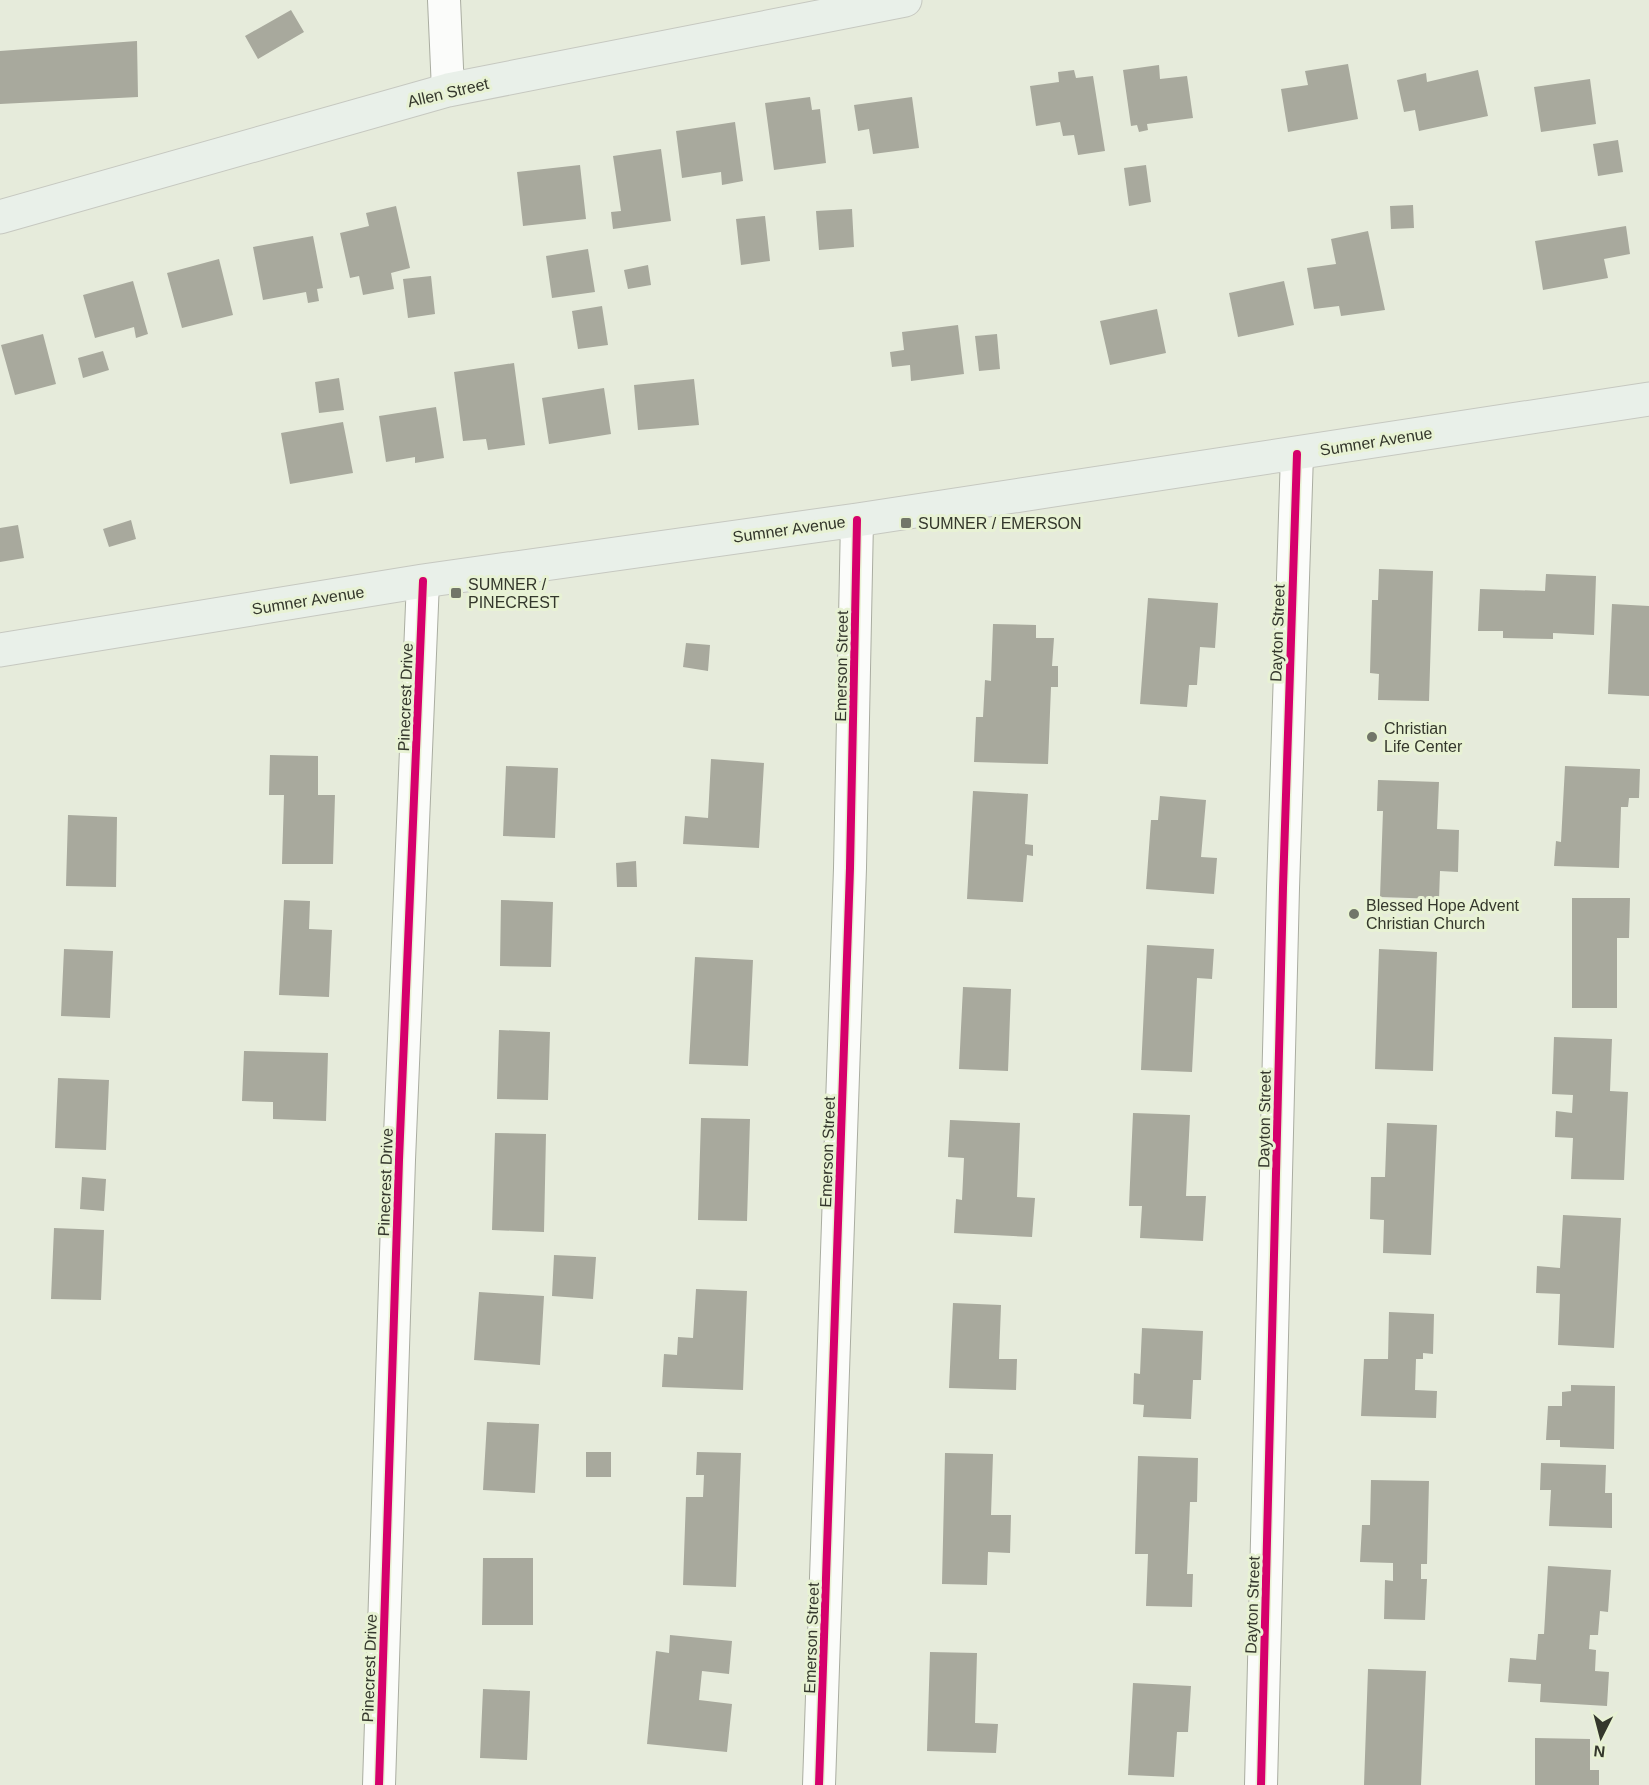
<svg xmlns="http://www.w3.org/2000/svg" width="1649" height="1785" font-family="Helvetica,sans-serif">
  <style>
    .building { fill: #a8a99d }
    .lines { fill: none; stroke-linecap: round; stroke-linejoin: round }
    .minor-casing { stroke: #aaada1; stroke-width: 34 }
    .primary-casing { stroke: #c6c8c0; stroke-width: 35 }
    .minor { stroke: #fbfcfa; stroke-width: 32 }
    .primary { stroke: #e9f0e9; stroke-width: 33 }
    .cycleway-casing { stroke: #e8f2d4; stroke-width: 11 }
    .cycleway { stroke: #d6006c; stroke-width: 8 }
    .poi-dot { fill: #727669; stroke: #e8f2d4; stroke-width: 2 }
    .labels { text-anchor: middle; stroke-width: 6; stroke-linejoin: round; paint-order: stroke }
    .street-label { font-size: 16px; fill: #34372c; stroke: #e8f2d4 }
    .poi-label { font-size: 16px; fill: #34372c; stroke: #e8f2d4; text-anchor: start }
  </style>
  <rect width="100%" height="100%" fill="#e6ebdb"/>
  <!-- building -->
  <path class="building" d="M291,10L304,32L258,59L245,36Z
    M137,41L138,97L0,104V51Z
    M1348,64L1358,119L1288,132L1281,89L1308,85L1305,71Z
    M1159,65L1160,79L1187,76L1193,118L1147,124L1148,130L1139,132L1137,125L1131,126L1123,70Z
    M1074,70L1076,78L1093,76L1105,151L1078,155L1074,135L1063,136L1060,122L1036,126L1030,86L1059,82L1058,72Z
    M1478,70L1488,116L1419,131L1415,110L1404,112L1397,80L1426,73L1427,82Z
    M1590,79L1596,124L1541,132L1534,87Z
    M810,97L812,110L820,109L826,163L774,170L765,103Z
    M912,97L919,148L873,154L869,129L858,131L854,105Z
    M735,122L743,181L722,185L721,172L682,178L676,131Z
    M1618,140L1623,172L1598,176L1593,144Z
    M661,149L671,221L613,229L611,212L621,211L613,156Z
    M580,165L586,219L523,226L517,172Z
    M1146,165L1151,202L1129,206L1124,168Z
    M1413,205L1414,228L1391,229L1390,206Z
    M396,206L410,268L391,273L394,289L363,295L359,276L350,278L340,233L369,226L366,213Z
    M852,209L854,247L819,250L816,211Z
    M765,216L770,261L741,265L736,219Z
    M1626,226L1630,254L1604,259L1608,278L1543,290L1535,241Z
    M1368,231L1385,310L1341,316L1339,306L1314,309L1307,268L1336,264L1331,239Z
    M313,236L323,288L317,289L319,301L308,303L306,292L263,300L253,247Z
    M588,249L595,292L552,298L546,256Z
    M219,259L233,315L182,328L167,273Z
    M648,265L651,285L628,289L624,270Z
    M431,276L435,314L408,318L403,279Z
    M133,281L148,334L136,338L134,327L95,338L83,295Z
    M1284,281L1294,325L1238,337L1229,293Z
    M602,306L608,345L578,349L572,311Z
    M1157,309L1166,353L1110,365L1100,321Z
    M958,325L964,374L911,381L910,365L892,367L890,352L904,350L902,332Z
    M43,334L56,384L15,395L1,345Z
    M997,334L1000,369L979,371L975,336Z
    M103,351L109,370L83,378L78,358Z
    M514,363L525,445L488,450L486,439L463,441L454,372Z
    M339,378L344,410L319,413L315,382Z
    M694,379L699,425L638,430L634,385Z
    M604,388L611,434L549,444L542,398Z
    M436,407L444,458L415,463V457L386,462L379,416Z
    M343,422L353,473L290,484L281,433Z
    M131,520L136,539L109,547L103,529Z
    M18,525L24,558L0,562V528Z
    M1379,569L1433,571L1429,701L1378,700L1379,674L1370,673L1372,600H1378Z
    M1546,574L1596,576L1594,635L1553,633V639L1503,638V631H1478L1480,589L1545,591Z
    M1148,598L1218,603L1215,648L1200,647L1197,685H1189L1187,707L1140,704Z
    M1612,604L1649,606V696L1608,694Z
    M993,624L1036,625V638H1054L1052,666H1058V687H1051L1048,764L974,762L976,717H983L985,680L991,681Z
    M686,643L710,645L708,671L683,667Z
    M270,755L318,756V795H335L333,864H282L284,795H269Z
    M711,759L764,763L759,848L683,844L685,816L708,818Z
    M506,766L558,768L555,838L503,836Z
    M1565,766L1640,769L1639,798H1629L1628,807H1621L1619,868L1554,866L1556,841L1561,842Z
    M1378,780L1439,782L1437,829L1459,830L1458,872L1440,871L1439,899L1380,897L1383,811H1377Z
    M973,791L1028,794L1025,844L1033,845V856L1027,855L1023,902L967,899Z
    M1160,796L1206,800L1201,857L1217,858L1214,894L1146,889L1151,820H1158Z
    M68,815L117,817L116,887L66,886Z
    M636,861L637,887H617L616,863Z
    M1572,898H1630L1629,938H1617V1008H1572Z
    M284,900L310,901L309,929L332,930L329,997L279,995Z
    M501,900L553,902L551,967L500,966Z
    M1147,945L1214,949L1212,979L1197,978L1192,1072L1141,1070Z
    M64,949L113,951L110,1018L61,1016Z
    M1379,949L1437,952L1433,1071L1375,1069Z
    M695,957L753,960L748,1066L689,1064Z
    M963,987L1011,989L1008,1071L959,1069Z
    M499,1030L550,1032L548,1100L497,1099Z
    M1554,1037L1612,1039L1610,1091L1628,1092L1624,1180L1571,1179L1573,1138L1555,1137L1556,1111L1572,1113L1573,1095L1552,1094Z
    M244,1051L328,1053L326,1121L273,1119V1102L242,1101Z
    M58,1078L109,1080L106,1150L55,1148Z
    M1133,1113L1190,1115L1186,1196H1206L1203,1241L1140,1238L1142,1206H1129Z
    M701,1118L750,1119L747,1221L698,1220Z
    M950,1120L1020,1123L1017,1197L1035,1198L1032,1237L954,1233L956,1199L962,1200L964,1158L948,1157Z
    M1387,1123L1437,1125L1431,1255L1383,1253L1384,1220L1370,1219L1371,1177H1385Z
    M495,1133L546,1134L544,1232L492,1230Z
    M82,1177L106,1179L104,1211L80,1209Z
    M1563,1215L1621,1218L1614,1348L1558,1345L1560,1294L1536,1293L1537,1266L1560,1268Z
    M54,1228L104,1230L101,1300L51,1299Z
    M554,1255L596,1257L593,1299L552,1296Z
    M696,1289L747,1291L743,1390L662,1387L664,1354L677,1355L678,1337L693,1338Z
    M479,1292L544,1296L540,1365L474,1360Z
    M953,1303L1001,1305L999,1359H1017L1016,1390L949,1388Z
    M1389,1312L1434,1314L1433,1354L1423,1353V1359H1416L1415,1390L1437,1391L1436,1418L1361,1416L1364,1359H1388Z
    M1142,1328L1203,1331L1201,1380H1193L1191,1419L1143,1417L1144,1405L1133,1404L1134,1373L1140,1374Z
    M1571,1385L1615,1386L1614,1449L1560,1447V1440H1546L1548,1406H1562V1392L1571,1391Z
    M487,1422L539,1424L535,1493L483,1490Z
    M586,1452H611V1477H586Z
    M697,1452L741,1453L736,1587L683,1585L686,1497H703L704,1475H696Z
    M945,1453L993,1454L991,1515H1011L1010,1553L988,1552L987,1585L942,1584Z
    M1138,1456L1198,1458L1197,1502H1190L1187,1574H1193L1192,1607L1146,1606L1148,1554H1135Z
    M1541,1463L1606,1465L1605,1493H1612V1528L1549,1526L1551,1490H1540Z
    M1371,1480L1429,1481L1427,1564H1421V1579H1427L1425,1620L1384,1619L1385,1580L1393,1581V1563L1360,1562L1362,1525H1370Z
    M483,1558H533V1625H482Z
    M1548,1566L1611,1570L1608,1612L1600,1611L1598,1635H1590L1589,1649L1596,1650L1595,1671L1609,1672L1607,1706L1540,1702L1541,1684L1508,1682L1510,1658L1536,1660L1538,1634H1544Z
    M670,1635L732,1641L729,1674L702,1671L699,1700L732,1704L727,1752L647,1744L656,1651L669,1653Z
    M930,1652L977,1653L975,1723L998,1724L996,1753L927,1751Z
    M1368,1669L1426,1671L1421,1785H1364Z
    M1133,1683L1191,1686L1188,1732H1177L1174,1777L1128,1775Z
    M483,1689L530,1691L527,1760L480,1758Z
    M1535,1738L1590,1739V1770H1599V1785H1535Z"/>
  <g class="lines">
    <defs>
      <path id="minor" d="M444,0L448,90
        M379,1785L399,1160L423,581
        M819,1785L850,868L857,520
        M1261,1785L1283,888L1297,454"/>
      <path id="primary" d="M0,217L448,90L905,0
        M0,650L423,581L857,520L1649,399"/>
    </defs>
    <!-- minor casing -->
    <use href="#minor" class="minor-casing"/>
    <!-- primary casing -->
    <use href="#primary" class="primary-casing"/>
    <!-- minor -->
    <use href="#minor" class="minor"/>
    <!-- primary -->
    <use href="#primary" class="primary"/>
    <defs>
      <path id="cycleway" d="M379,1785L399,1160L423,581
        M819,1785L850,868L857,520
        M1261,1785L1283,888L1297,454"/>
    </defs>
    <!-- cycleway casing -->
    <use href="#cycleway" class="cycleway-casing"/>
    <!-- cycleway -->
    <use href="#cycleway" class="cycleway"/>
  </g>
  <!-- markers -->
  <g class="poi-dot">
    <rect x="900" y="517" width="12" height="12" rx="3"/>
    <rect x="450" y="587" width="12" height="12" rx="3"/>
    <circle cx="1372" cy="737" r="6"/>
    <circle cx="1354" cy="914" r="6"/>
  </g>
  <g class="labels">
    <!-- street labels -->
    <g class="street-label">
      <text transform="translate(448 92) rotate(-13)" y="6">Allen Street</text>
      <text transform="translate(1376 441) rotate(-9)" y="6">Sumner Avenue</text>
      <text transform="translate(789 529) rotate(-8)" y="6">Sumner Avenue</text>
      <text transform="translate(308 600) rotate(-9)" y="6">Sumner Avenue</text>
      <text transform="translate(1277 633) rotate(-88)" y="6">Dayton Street</text>
      <text transform="translate(841 666) rotate(-89)" y="6">Emerson Street</text>
      <text transform="translate(405 697) rotate(-88)" y="6">Pinecrest Drive</text>
      <text transform="translate(1264 1119) rotate(-89)" y="6">Dayton Street</text>
      <text transform="translate(827 1152) rotate(-88)" y="6">Emerson Street</text>
      <text transform="translate(385 1182) rotate(-88)" y="6">Pinecrest Drive</text>
      <text transform="translate(1252 1605) rotate(-88)" y="6">Dayton Street</text>
      <text transform="translate(811 1638) rotate(-88)" y="6">Emerson Street</text>
      <text transform="translate(369 1668) rotate(-88)" y="6">Pinecrest Drive</text>
    </g>
    <!-- poi labels -->
    <g class="poi-label">
      <text x="918" y="529">SUMNER / EMERSON</text>
      <text x="468" y="590">SUMNER /<tspan x="468" dy="18">PINECREST</tspan></text>
      <text x="1384" y="734">Christian<tspan x="1384" dy="18">Life Center</tspan></text>
      <text x="1366" y="911">Blessed Hope Advent<tspan x="1366" dy="18">Christian Church</tspan></text>
    </g>
  </g>
  <!-- north arrow -->
  <g transform="translate(1601 1737) rotate(186)" stroke="#e8f2d4" stroke-width="4.5" paint-order="stroke">
  <path d="M0-4.5L10 22L0 15L-10 22Z" fill="#34372c"/>
  <text y="-9" font-size="16" font-weight="bold" text-anchor="middle" fill="#34372c">N</text>
  </g>
</svg>
